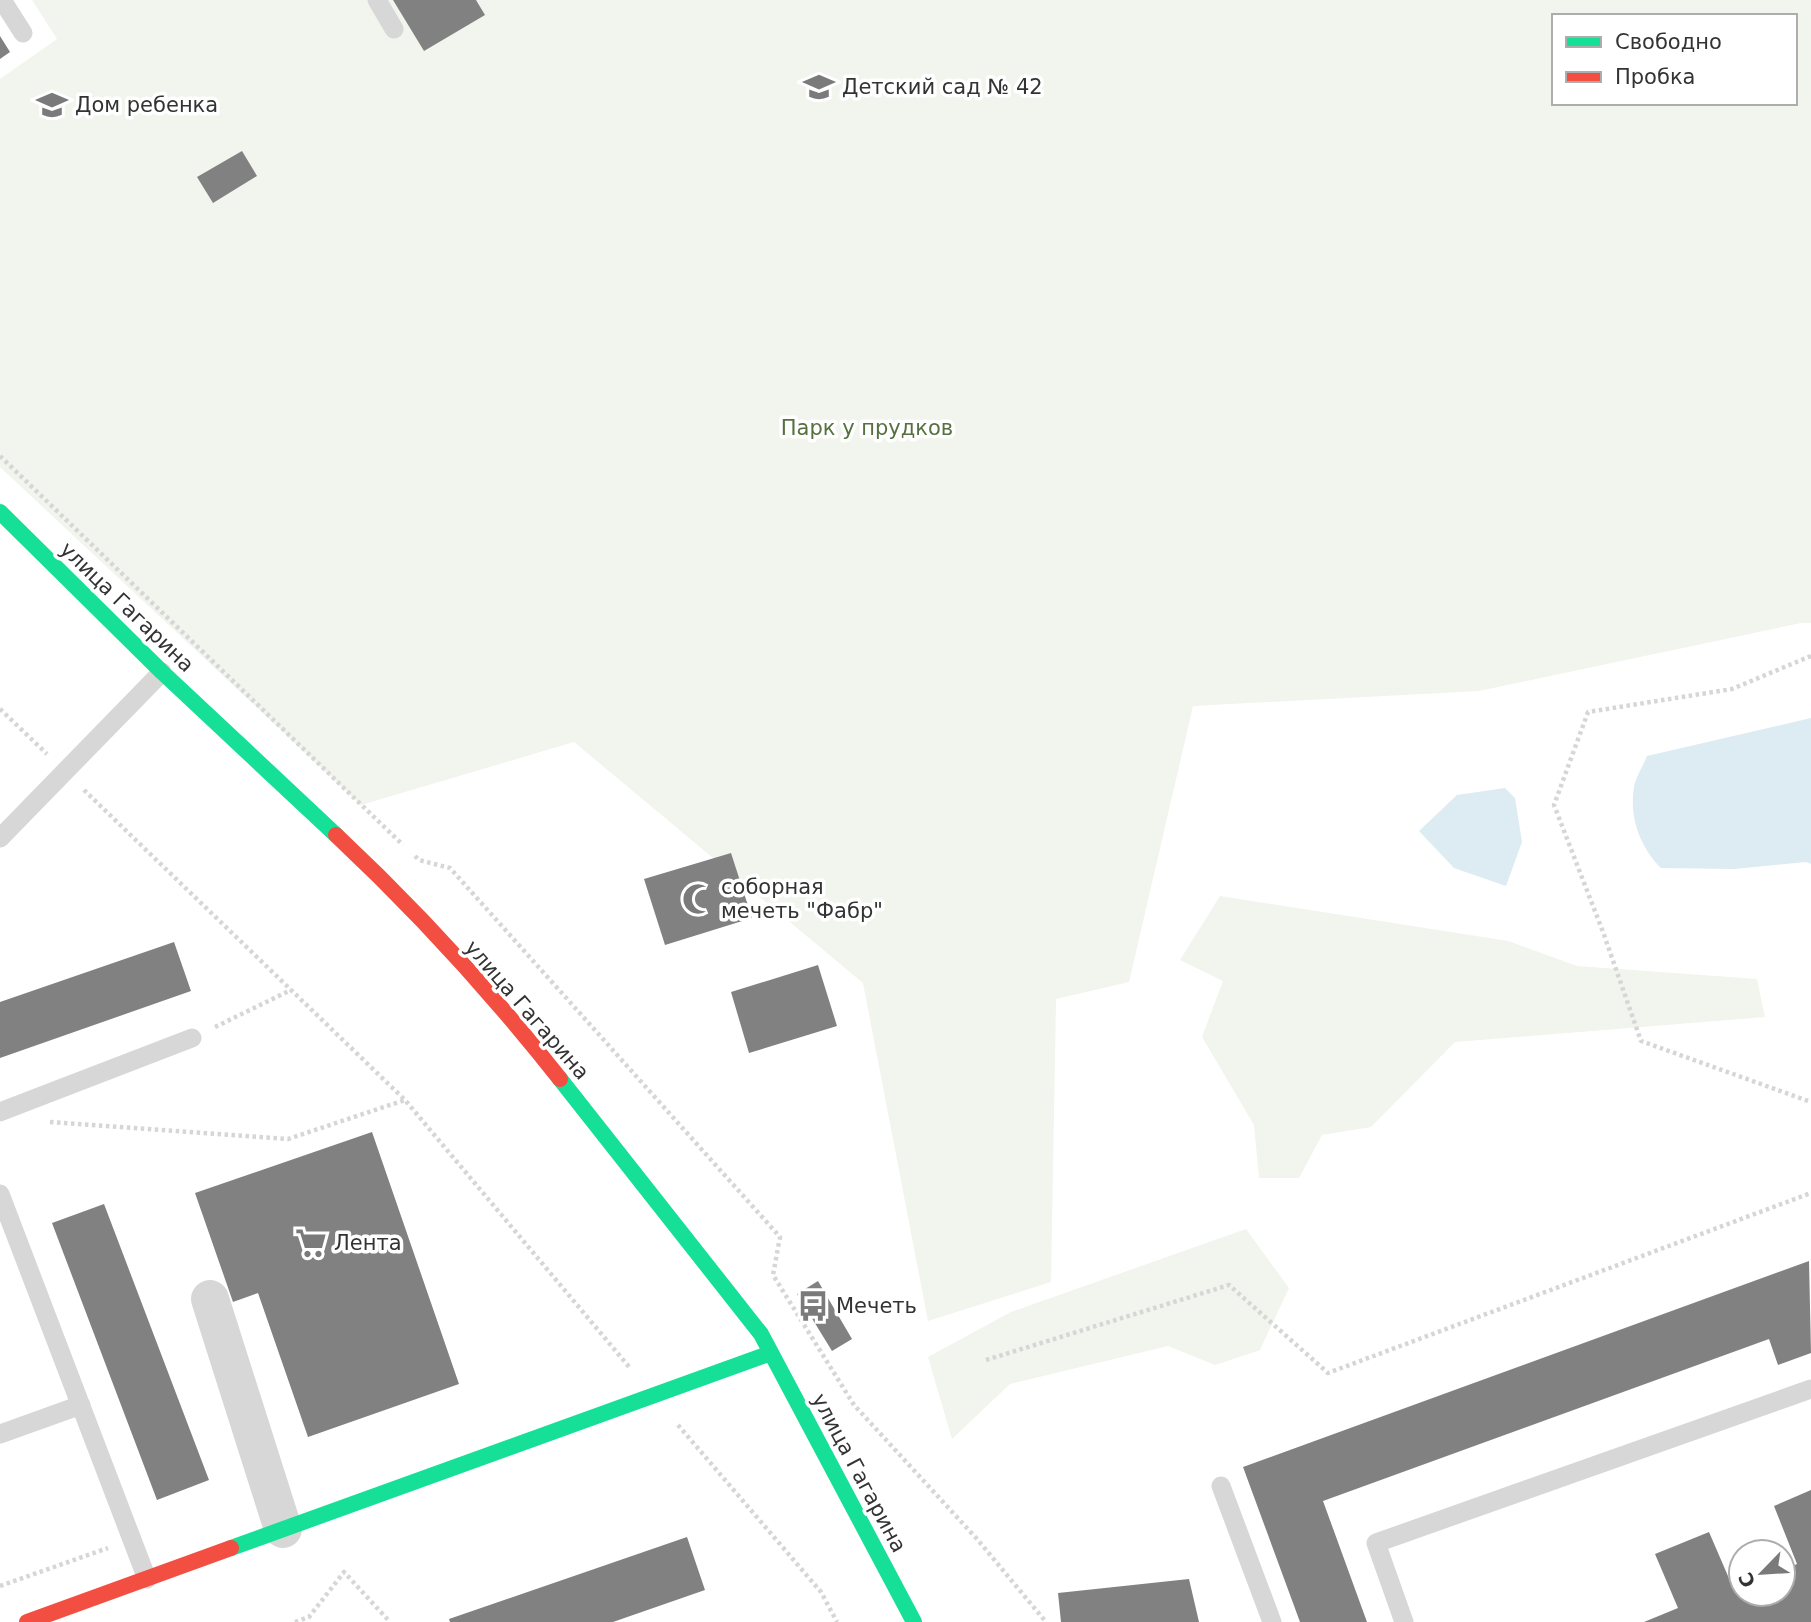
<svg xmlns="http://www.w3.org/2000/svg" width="1811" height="1622" font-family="'DejaVu Sans',sans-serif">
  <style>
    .green { fill: #f1f5ed; fill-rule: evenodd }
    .water { fill: #ddebf3 }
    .building { fill: #818181 }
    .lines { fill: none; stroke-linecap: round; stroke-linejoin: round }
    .path { stroke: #d6d6d6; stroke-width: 4.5; stroke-dasharray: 3.5 3.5; stroke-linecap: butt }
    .lane { stroke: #d7d7d7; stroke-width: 19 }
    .street { stroke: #d7d7d7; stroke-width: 38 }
    .fast { stroke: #16e098; stroke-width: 16 }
    .jam { stroke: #f24e42; stroke-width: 16 }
    .labels { text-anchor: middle; stroke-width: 7; stroke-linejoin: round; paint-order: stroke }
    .poi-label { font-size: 21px; fill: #333; stroke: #fff; text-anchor: start }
    .park-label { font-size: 21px; fill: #56703f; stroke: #fff }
    .street-label { font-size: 21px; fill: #333; stroke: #fff }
  </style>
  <rect width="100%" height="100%" fill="#fff"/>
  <!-- green -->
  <path class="green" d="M32,0H1811V623H1801L1479,691L1193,706L1129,982L1056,999L1051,1282L928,1321L863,983L574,742L361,805L0,467V79L57,39ZM1554,16H1795V103H1554Z
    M1220,896L1508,941L1577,966L1757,979L1765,1017L1455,1042L1371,1127L1322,1135L1299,1178H1259L1254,1125L1202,1037L1223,981L1180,960Z
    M1246,1229L1289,1288L1260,1350L1215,1365L1168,1346L1010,1384L952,1439L928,1357L1011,1312Z"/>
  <!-- water -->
  <path class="water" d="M1811,718V864L1806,862L1734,869L1661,868C1640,847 1629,817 1634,787C1636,777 1643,766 1647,756Z
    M1505,788L1515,798L1522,842L1506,886L1454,868L1419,831L1457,795Z"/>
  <!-- building -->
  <path class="building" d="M393,0H476L485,15L424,51Z
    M0,36L10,52L0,59Z
    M242,151L257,176L213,203L197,177Z
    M731,853L752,918L665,945L644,879Z
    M174,942L191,991L0,1058V1002Z
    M818,965L837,1026L749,1053L731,992Z
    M372,1132L459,1384L308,1437L258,1293L233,1302L195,1193Z
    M104,1204L209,1480L157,1500L52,1223Z
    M1809,1261L1811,1353L1778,1365L1769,1339L1323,1501L1367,1622H1300L1243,1467Z
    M818,1281L852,1339L832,1351L797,1294Z
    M1811,1490V1622H1644L1678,1608L1655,1554L1709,1532L1734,1590L1741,1587V1594H1783V1570L1797,1564L1774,1506Z
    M687,1537L705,1590L613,1622H450L449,1619Z
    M1189,1579L1199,1622H1061L1058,1593Z"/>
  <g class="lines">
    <!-- path -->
    <path class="path" d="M0,456L403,845
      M1811,656L1732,689L1588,712L1554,805L1603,932L1641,1041L1811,1102
      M0,709L47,754
      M84,790L405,1100L630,1368
      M415,856L419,860L450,868L780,1237L773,1275L854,1405L977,1539L1046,1622
      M215,1027L291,990
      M50,1122L288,1139L405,1100
      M986,1360L1229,1285L1328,1373L1811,1193
      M678,1425L821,1592L837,1622
      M0,1586L108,1548
      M295,1622L309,1617L344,1572L390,1622"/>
    <!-- lane -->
    <path class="lane" d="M2,0L23,33
      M377,0L394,29
      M0,838L162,672
      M0,1112L192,1038
      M0,1194L147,1579
      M0,1434L81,1405
      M1221,1486L1272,1622
      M1404,1622L1376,1543L1811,1389"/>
    <!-- street -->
    <path class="street" d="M210,1299L283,1529"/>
    <!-- fast -->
    <path class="fast" d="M0,512L162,672L336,835
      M560,1079L761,1334L914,1622
      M231,1548L771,1353"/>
    <!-- jam -->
    <path class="jam" d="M336,835C416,910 492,993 560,1079
      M27,1622L231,1548"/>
  </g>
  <!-- icons -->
  <defs>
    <symbol id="school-bare" viewBox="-9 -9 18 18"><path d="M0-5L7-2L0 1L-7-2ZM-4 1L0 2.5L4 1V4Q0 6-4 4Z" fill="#7a7a7a" stroke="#fff" stroke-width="2.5" paint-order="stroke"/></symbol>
    <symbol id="mosque-bare" viewBox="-9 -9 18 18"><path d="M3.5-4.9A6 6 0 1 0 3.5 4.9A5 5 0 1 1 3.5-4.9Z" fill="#7a7a7a" stroke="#fff" stroke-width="2.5" paint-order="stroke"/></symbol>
    <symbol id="supermarket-bare" viewBox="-9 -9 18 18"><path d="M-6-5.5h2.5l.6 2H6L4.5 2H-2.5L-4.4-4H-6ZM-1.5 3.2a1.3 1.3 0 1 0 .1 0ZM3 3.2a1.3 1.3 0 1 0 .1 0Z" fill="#7a7a7a" stroke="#fff" stroke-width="2.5" paint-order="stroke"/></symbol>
    <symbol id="bus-bare" viewBox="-9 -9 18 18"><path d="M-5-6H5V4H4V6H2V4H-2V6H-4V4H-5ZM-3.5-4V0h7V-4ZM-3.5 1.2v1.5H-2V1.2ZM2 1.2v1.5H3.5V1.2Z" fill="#7a7a7a" stroke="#fff" stroke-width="2.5" paint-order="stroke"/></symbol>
  </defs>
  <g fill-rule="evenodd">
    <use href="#school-bare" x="797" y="65" width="44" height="44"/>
    <use href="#school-bare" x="30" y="83" width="44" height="44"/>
    <use href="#mosque-bare" x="676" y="877" width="44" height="44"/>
    <use href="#supermarket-bare" x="289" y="1221" width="44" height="44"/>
    <use href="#bus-bare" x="791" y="1284" width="44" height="44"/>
  </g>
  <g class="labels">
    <!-- poi labels -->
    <g class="poi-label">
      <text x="842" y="94">Детский сад № 42</text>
      <text x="75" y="112">Дом ребенка</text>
      <text x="721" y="894">соборная<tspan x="721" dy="24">мечеть "Фабр"</tspan></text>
      <text x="334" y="1250">Лента</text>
      <text x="836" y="1313">Мечеть</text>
    </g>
    <!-- park labels -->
    <g class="park-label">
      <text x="867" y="435">Парк у прудков</text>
    </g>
    <!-- street labels -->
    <g class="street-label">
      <text transform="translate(127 607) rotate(44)" y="7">улица Гагарина</text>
      <text transform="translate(527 1010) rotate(49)" y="7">улица Гагарина</text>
      <text transform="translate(859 1473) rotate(62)" y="7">улица Гагарина</text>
    </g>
  </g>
  <!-- legend -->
  <rect x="1552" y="14" width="245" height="91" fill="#ffffff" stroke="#adadad" stroke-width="2"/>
  <rect x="1566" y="37" width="35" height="10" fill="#16e098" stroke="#adadad" stroke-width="2"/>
  <text x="1615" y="49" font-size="21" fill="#333333">Свободно</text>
  <rect x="1566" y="72" width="35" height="10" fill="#f24e42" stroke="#adadad" stroke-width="2"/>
  <text x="1615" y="84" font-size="21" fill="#333333">Пробка</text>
  <!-- north arrow -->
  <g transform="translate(1762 1573) rotate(245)"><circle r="33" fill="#ffffff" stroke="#adadad" stroke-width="2"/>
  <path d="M0-5L12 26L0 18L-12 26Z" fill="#7a7a7a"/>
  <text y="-10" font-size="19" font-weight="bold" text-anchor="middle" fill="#333333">С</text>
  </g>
</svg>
